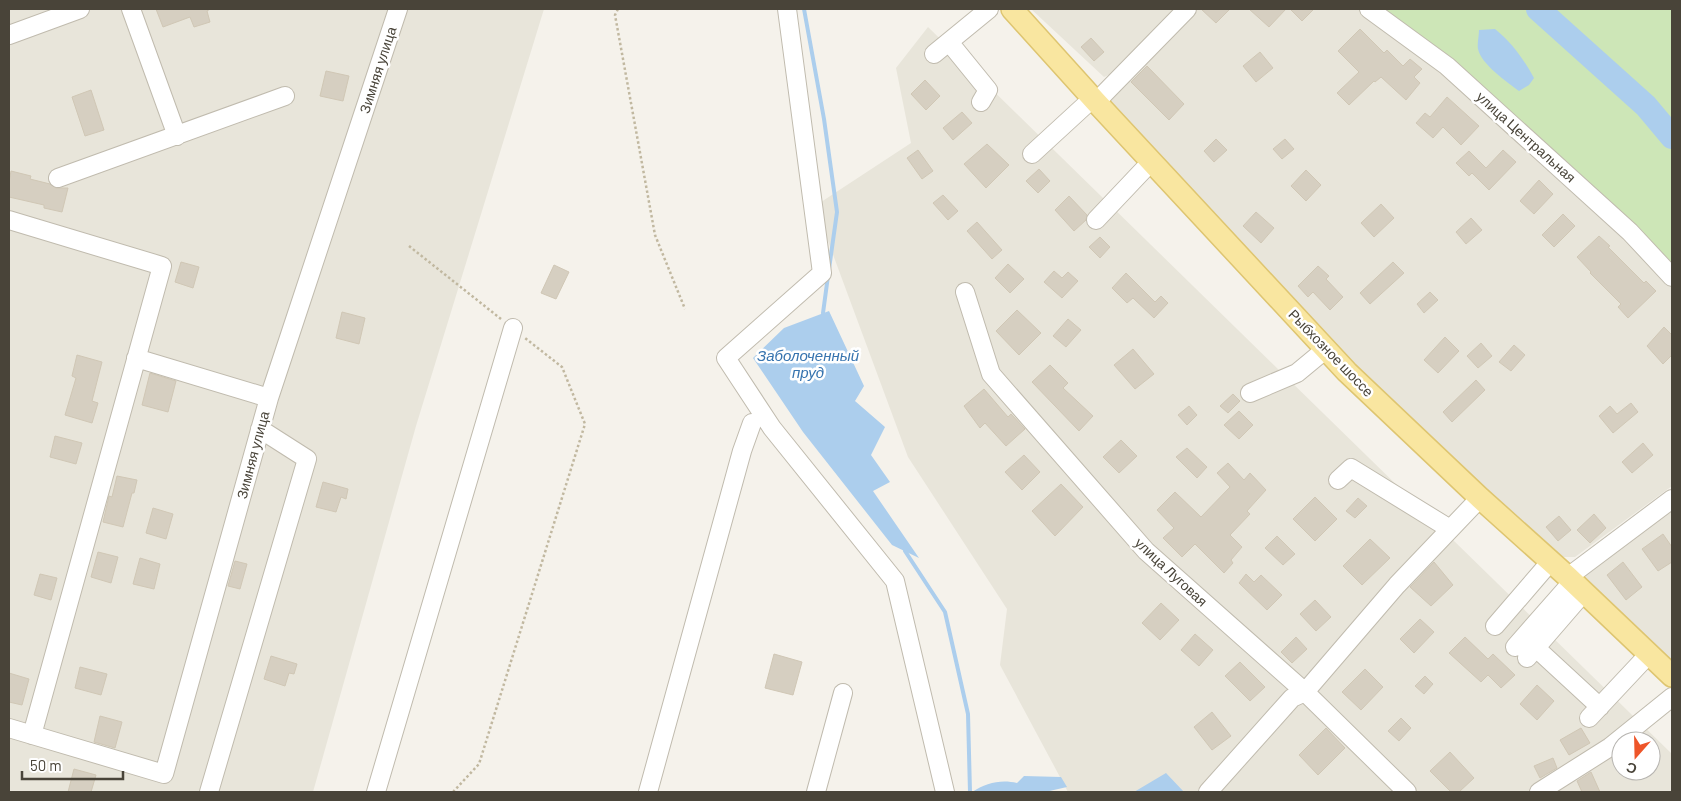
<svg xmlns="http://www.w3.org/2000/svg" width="1681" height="801" font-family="Barlow,sans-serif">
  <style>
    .residential { fill: #e8e5da; fill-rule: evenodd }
    .green { fill: #cde6b7 }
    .water { fill: #acceed }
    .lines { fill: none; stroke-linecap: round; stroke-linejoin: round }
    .stream { stroke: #acceed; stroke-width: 4 }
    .river { stroke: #acceed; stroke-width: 24 }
    .building { fill: #d6cfc1; stroke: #d0c7b5 }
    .minor-casing { stroke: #c0bbae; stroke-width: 20 }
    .major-casing { stroke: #dec570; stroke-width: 24 }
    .path { stroke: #c1b8a0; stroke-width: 2.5; stroke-dasharray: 2.5 2.5; stroke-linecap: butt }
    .minor { stroke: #fff; stroke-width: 18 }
    .major { stroke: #f9e6a0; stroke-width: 21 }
    .labels { text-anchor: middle; stroke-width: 5; stroke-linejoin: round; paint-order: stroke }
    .street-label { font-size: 14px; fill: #494439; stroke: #fff }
    .water-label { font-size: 15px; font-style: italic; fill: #3774af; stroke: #fff }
  </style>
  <rect width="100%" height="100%" fill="#f5f2eb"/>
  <!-- residential -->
  <path class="residential" d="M9,9H544L416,426L313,792H9Z
    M1031,9H1180L1118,71L1104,77Z
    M1196,9H1363L1463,86L1534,150L1657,271L1672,287V486L1575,557H1560L1357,369L1109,103L1117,86Z
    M928,27L1672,754V792H1068L1000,665L1007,609L908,457L815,206L911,143L896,68ZM1621,741H1651V771H1621Z
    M1672,507V663L1582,576Z"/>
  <!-- green -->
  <path class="green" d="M1377,9H1672V271Z"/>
  <!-- water -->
  <path class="water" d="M1495,29C1512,43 1523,58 1534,78L1529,85L1519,91C1507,82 1481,64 1478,49C1477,44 1479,36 1479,30Z
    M829,311L864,386L855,401L885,427L871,455L890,482L873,491L919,558L892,545L803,432L753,358L784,328Z
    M1166,773L1184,792H1134Z
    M1024,776L1061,777L1067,787L1045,792H972C986,783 1001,779 1017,783Z"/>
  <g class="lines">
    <!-- stream -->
    <path class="stream" d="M804,9L824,119L837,212L829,269
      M823,313L828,276
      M905,551L945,612L968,714L970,792"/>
    <!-- river -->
    <path class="river" d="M1538,9L1646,106L1672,137"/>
  </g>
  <!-- building -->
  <path class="building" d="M156,9H210L207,11L210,22L194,27L190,17L163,27Z
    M1201,9H1230L1216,23Z
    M1249,9H1286L1269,27Z
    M1290,9H1314L1302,21Z
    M1360,29L1384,53L1387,50L1403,66L1410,59L1422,69L1414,77L1420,83L1406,100L1381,77L1375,82L1374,81L1349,105L1337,93L1359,72L1338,51Z
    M1091,38L1104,52L1094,61L1081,47Z
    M1260,52L1273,68L1256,82L1243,66Z
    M1147,66L1184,104L1169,120L1131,82Z
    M326,71L349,76L343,101L320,96Z
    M925,80L940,96L926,110L911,94Z
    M91,90L104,130L85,136L72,97Z
    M1447,97L1479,126L1461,145L1443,127L1433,138L1416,123L1425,113L1430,117Z
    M962,112L972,123L953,140L943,128Z
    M1216,139L1227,150L1214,162L1204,151Z
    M1285,139L1294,149L1282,159L1273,149Z
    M987,144L1009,165L986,188L964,164Z
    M918,150L933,171L922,179L907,158Z
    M1503,150L1516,162L1489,190L1472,173L1469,176L1456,163L1469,151L1486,168Z
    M1039,169L1050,181L1038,193L1026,181Z
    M1306,170L1321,185L1306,201L1291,186Z
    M11,171L31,176L30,179L50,184L56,188H68L62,212L44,208V205L9,197V182Z
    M1539,180L1553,194L1534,214L1520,201Z
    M943,195L958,211L948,220L933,203Z
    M1069,196L1087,215L1086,220L1074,231L1055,210Z
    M1381,204L1394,218L1374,237L1361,223Z
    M1256,212L1274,228L1261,243L1243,226Z
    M1563,214L1575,226L1554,247L1542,235Z
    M1471,218L1482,230L1466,244L1456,232Z
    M977,222L1002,250L992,259L967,231Z
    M1599,236L1610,246L1608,247L1644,283L1646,281L1656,291L1628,318L1618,307L1621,304L1590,273L1591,272L1577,257Z
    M1100,237L1110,247L1100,258L1089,247Z
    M181,262L199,267L193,288L175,282Z
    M1393,262L1404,273L1370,304L1360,293Z
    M1008,264L1024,279L1010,293L995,278Z
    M554,265L569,272L556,299L541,293Z
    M1318,266L1329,276L1326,279L1343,297L1330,310L1313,292L1308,297L1298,286Z
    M1054,271L1062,278L1068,272L1078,281L1062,298L1044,282Z
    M1126,273L1155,302L1161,296L1168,303L1154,318L1133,298L1127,303L1112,288Z
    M1430,292L1438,300L1424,313L1417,304Z
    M1017,310L1041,333L1019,355L996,331Z
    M342,312L365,318L359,344L336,338Z
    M1068,319L1081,330L1066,347L1053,336Z
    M1664,327L1672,335V355L1663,364L1647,346Z
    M1445,337L1459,351L1438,373L1424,360Z
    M1481,343L1492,356L1478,368L1467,356Z
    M1514,345L1525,355L1511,371L1499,362Z
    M1133,349L1154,374L1135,389L1114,365Z
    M77,355L102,362L92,401L98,403L92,423L65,415L76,378L72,376Z
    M1050,365L1068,383L1063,388L1093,416L1079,431L1032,382Z
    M150,373L176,381L168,412L142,405Z
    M1476,380L1485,390L1452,422L1443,412Z
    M984,389L1008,417L1011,414L1025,429L1006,446L985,423L980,428L964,406Z
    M1233,394L1240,401L1228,413L1220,406Z
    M1631,403L1638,412L1613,433L1599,416L1610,406L1617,414Z
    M1189,406L1197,415L1187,425L1178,415Z
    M1239,411L1253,425L1239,439L1224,425Z
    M55,436L82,443L76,464L50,457Z
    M1121,440L1137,456L1119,473L1103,457Z
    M1643,443L1653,455L1632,473L1622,462Z
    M1187,448L1207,467L1197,478L1176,457Z
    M1024,455L1040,472L1022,490L1005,472Z
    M1228,463L1244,480L1250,473L1266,490L1247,511L1250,514L1230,535L1242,547L1231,560L1233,563L1224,573L1195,544L1182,557L1163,538L1174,528L1157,510L1175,492L1201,517L1230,487L1217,473Z
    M117,476L137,480L134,493H132L123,527L103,522L109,496L112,497Z
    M323,482L348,489L346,499L341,497L336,512L316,507Z
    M1061,484L1083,507L1055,536L1032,511Z
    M1315,497L1337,519L1315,541L1293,519Z
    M1358,498L1367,506L1355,518L1346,511Z
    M153,508L173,514L166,539L146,533Z
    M1594,514L1606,528L1590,543L1577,530Z
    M1559,516L1571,530L1558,541L1546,527Z
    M1663,534L1672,547V562L1658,571L1642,549Z
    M1277,536L1295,554L1283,565L1265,548Z
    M1370,539L1390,558L1362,585L1343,566Z
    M98,552L118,557L111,583L91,577Z
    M140,558L160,564L154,589L133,584Z
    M235,561L247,564L240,589L228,586Z
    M1434,562L1453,585L1431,606L1410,587Z
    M1623,562L1642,587L1626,600L1607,575Z
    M40,574L57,578L51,600L34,595Z
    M1246,574L1254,582L1261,575L1282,595L1267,610L1239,583Z
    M1315,600L1331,617L1316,631L1300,614Z
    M1161,603L1179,620L1160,640L1142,623Z
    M1420,619L1434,632L1414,653L1400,639Z
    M1195,634L1213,650L1199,666L1181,650Z
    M1296,637L1307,649L1292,663L1281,652Z
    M1465,637L1488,659L1493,654L1515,675L1501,688L1488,675L1481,682L1449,653Z
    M774,654L802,662L793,695L765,688Z
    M271,656L297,664L294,674L289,673L285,686L264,679Z
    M1240,662L1265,687L1250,701L1225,676Z
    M80,667L107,674L101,695L75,688Z
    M1365,669L1383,687L1361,710L1342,692Z
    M9,673L29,679L22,705L9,702Z
    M1425,676L1433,684L1424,694L1415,686Z
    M1537,685L1554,701L1537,720L1520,704Z
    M1212,712L1231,736L1212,750L1194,727Z
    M100,716L122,722L115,748L94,742Z
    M1401,718L1411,728L1399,741L1388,731Z
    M1326,728L1345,748L1318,775L1299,755Z
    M1581,728L1590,743L1569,755L1560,740Z
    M1450,752L1474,778L1459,792H1451L1430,771Z
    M1553,758L1557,768L1540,778L1534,766Z
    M74,769L96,775L91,792H68Z
    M1591,772L1600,792H1582L1577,781Z"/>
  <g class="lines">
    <defs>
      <path id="minor" d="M131,9L177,136
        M787,9L822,273L726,358L772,428L895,581L945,792
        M1369,9L1447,66L1630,232L1672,277
        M9,35L80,9
        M949,42L988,90L981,102
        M934,54L989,9
        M1096,102L1187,9
        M1032,154L1093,98
        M58,178L285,96
        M9,220L162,266L32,735
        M1096,220L1149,164
        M965,292L991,374L1146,551L1305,692L1407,792
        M136,358L269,398
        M1250,393L1297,373L1326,349
        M1338,480L1351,468L1450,529
        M1568,577L1672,499
        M1495,626L1551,561
        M1515,647L1573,581
        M1536,648L1600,707
        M1527,658L1584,592
        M1589,718L1649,654
        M9,728L164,774L269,398L398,9
        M209,792L307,459L260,429
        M376,792L513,328
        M648,792L742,451L752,423
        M816,792L843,693
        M1208,792L1292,698L1305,692L1397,585L1480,498
        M1539,792L1610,747L1672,697"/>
      <path id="major" d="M1012,9L1096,102L1347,372L1480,498L1568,577L1672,676"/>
    </defs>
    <!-- minor casing -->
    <use href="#minor" class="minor-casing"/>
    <!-- major casing -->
    <use href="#major" class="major-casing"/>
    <!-- path -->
    <path class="path" d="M618,9L615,15L655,235L685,309
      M409,246L501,319
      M453,792L479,764L585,424L562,367L525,338"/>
    <!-- minor -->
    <use href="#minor" class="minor"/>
    <!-- major -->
    <use href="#major" class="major"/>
  </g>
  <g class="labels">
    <!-- street labels -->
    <g class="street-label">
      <text transform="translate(378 70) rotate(-72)" y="5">Зимняя улица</text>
      <text transform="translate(1526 137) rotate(42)" y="5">улица Центральная</text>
      <text transform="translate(1331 353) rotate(46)" y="5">Рыбхозное шоссе</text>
      <text transform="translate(253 455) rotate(-75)" y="5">Зимняя улица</text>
      <text transform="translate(1171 572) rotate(43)" y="5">улица Луговая</text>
    </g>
    <!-- water labels -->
    <g class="water-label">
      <text x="808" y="361">Заболоченный<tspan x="808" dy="17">пруд</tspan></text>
    </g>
  </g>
  <!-- border -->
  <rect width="1681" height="801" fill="none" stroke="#494439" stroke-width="20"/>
  <!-- north arrow -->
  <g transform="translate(1636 756) rotate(200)"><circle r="24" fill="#ffffff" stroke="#b6b4b0"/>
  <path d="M0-4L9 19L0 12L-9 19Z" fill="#ee5529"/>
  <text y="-8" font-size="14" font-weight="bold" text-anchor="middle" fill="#494439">С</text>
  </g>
  <!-- scale -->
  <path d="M22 771v8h101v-8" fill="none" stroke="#494439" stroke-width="2.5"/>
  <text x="30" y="771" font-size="15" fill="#494439" stroke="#ffffff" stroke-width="4" paint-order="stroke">50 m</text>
</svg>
